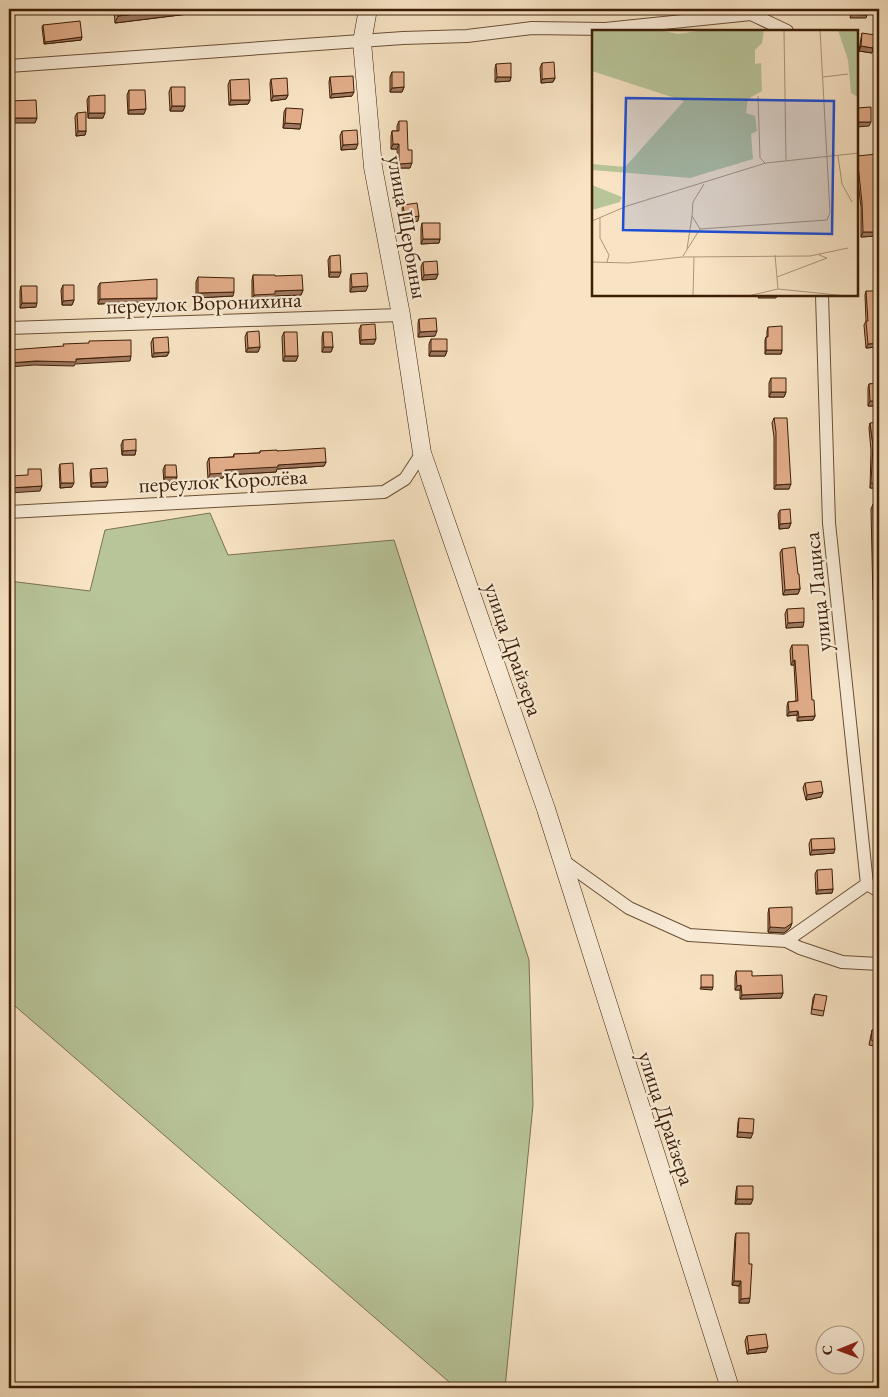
<svg xmlns="http://www.w3.org/2000/svg" width="888" height="1397" font-family="'EB Garamond',serif">
  <style>
    .green { fill: #b8c599; stroke: #7a7250 }
    .lines { fill: none; stroke-linecap: round; stroke-linejoin: round }
    .street-casing { stroke: #6b5036; stroke-width: 14 }
    .secondary-casing { stroke: #3c1e07; stroke-width: 19 }
    .street { stroke: #faedd9; stroke-width: 12 }
    .secondary { stroke: #faedd9; stroke-width: 18 }
    .wall { fill: #c39577; stroke: #3c1e07 }
    .shaded-wall { fill: #9f7961; stroke: #3c1e07 }
    .building { fill: #e3ad8a; stroke: #3c1e07 }
    .labels { text-anchor: middle; stroke-width: 4.5; stroke-linejoin: round; paint-order: stroke }
    .street-label { font-size: 22px; fill: #3c1e07; stroke: #faedd9 }
    .inset-road { fill: none; stroke: #ad9578; stroke-width: 1 }
    .view { fill: #1d4ed8; fill-opacity: 0.15; stroke: #1d4ed8; stroke-width: 2.5 }
    .inset-edge { fill: none; stroke: #3c1e07; stroke-width: 2.5 }
  </style>
  <rect width="100%" height="100%" fill="#f8e4c4"/>
  <filter id="stains"><feTurbulence type="fractalNoise" baseFrequency=".004" numOctaves="4"/><feColorMatrix values="0 0 0 0 .2 0 0 0 0 .09 0 0 0 0 .02 0 0 0 .5 -.17"/></filter>
  <radialGradient id="worn" r=".72"><stop offset=".6" stop-color="#630" stop-opacity="0"/><stop offset="1" stop-color="#630" stop-opacity=".3"/></radialGradient>
  <!-- green -->
  <path class="green" d="M210,513L228,555L394,540L529,960L533,1105L505,1388H456L15,1006L9,1025V581L90,591L105,530Z"/>
  <g class="lines">
    <defs>
      <path id="street" d="M9,66L403,38L467,36L532,28L605,29L751,14L787,31
        M822,295L829,523L867,884
        M9,328L401,315
        M9,512L384,492L405,479L422,453
        M562,860L629,908L689,935L786,941L867,884L879,891
        M786,941L800,948L842,962L879,964"/>
      <path id="secondary" d="M368,9L362,42L373,167L401,315L422,453L546,809L730,1388"/>
    </defs>
    <!-- street casing -->
    <use href="#street" class="street-casing"/>
    <!-- secondary casing -->
    <use href="#secondary" class="secondary-casing"/>
    <!-- street -->
    <use href="#street" class="street"/>
    <!-- secondary -->
    <use href="#secondary" class="secondary"/>
  </g>
  <!-- wall -->
  <path class="wall" d="M114,9H198L196,13L115,23Z
    M43,25L82,37L81,40L44,44L42,27Z
    M862,33L872,53L859,51L861,38Z
    M542,63L555,78L553,82L541,83L540,68Z
    M496,64L511,77L510,81L495,82V68Z
    M392,72L404,87L402,92H390V77Z
    M330,77L352,96L330,98L329,82Z
    M271,79L288,95L286,99L271,101L270,83Z
    M230,80L250,100L248,104L229,105L228,85Z
    M171,87L185,106L183,111H170L169,92Z
    M129,90L144,114H128L127,95Z
    M89,96L103,118H88L87,100Z
    M286,108L300,129L283,128L284,112Z
    M77,113L86,131L85,135L76,136L75,117Z
    M399,121L408,150L410,168H398L397,149H391V136L392,131H397V126Z
    M342,131L356,149L341,150L340,136Z
    M857,157L879,165L876,170V236L861,237V207L857,174Z
    M403,205L418,221L404,223L402,209Z
    M422,223L440,239L439,243L421,244V228Z
    M330,256L339,277H329L328,260Z
    M423,262L438,274L436,279L422,280L421,267Z
    M351,274L366,291L350,292V279Z
    M253,275L275,276L303,290L301,295L275,296L274,299H252V280Z
    M198,277L233,296L196,298V282Z
    M100,283L157,298L155,302L98,304V287Z
    M63,285L74,300L72,305H62L61,290Z
    M21,286L36,307L20,308V291Z
    M866,291L879,303L877,307H876L879,344L878,347L866,348L864,325L866,321L865,295Z
    M419,319L435,336L418,337V323Z
    M361,325L374,344H360L359,330Z
    M768,327L782,350L781,354H765V340L766,337H767V331Z
    M247,332L260,347L258,352H246L245,337Z
    M284,332L298,356L296,361H283L282,337Z
    M323,332L333,347L331,352H322V337Z
    M153,338L169,352L167,356L152,357L151,343Z
    M431,339L447,351L445,356H429V344Z
    M771,378L786,392L784,397H769V383Z
    M879,383V406H868V388L869,384Z
    M774,418L789,489H774V437L772,423Z
    M870,423L879,488H870L871,450L869,428Z
    M123,440L136,450L135,455H122L121,445Z
    M260,451H277L326,462L324,466L277,469L276,472L224,475L223,478L208,479L207,463L209,458L233,457L234,454L259,453Z
    M60,464L72,487L60,488L59,469Z
    M165,465L177,477L175,481L164,482L163,470Z
    M91,469L106,487H91L90,473Z
    M873,504H879V600H873L871,509Z
    M780,510L791,523L789,528L779,529L778,514Z
    M782,549L798,574L800,589L798,594L783,595L780,553Z
    M787,609L803,627L786,628L785,614Z
    M878,618L879,662H877L876,645L877,641L876,622Z
    M792,645L812,700L815,716L813,720L797,721V715L787,716V706L788,702L796,701L794,665H791L790,650Z
    M879,678V694H877L878,681Z
    M805,783L821,797L806,800L803,788Z
    M811,839L834,853L810,855L809,844Z
    M817,870L833,889L832,893L816,894L815,874Z
    M769,908L792,923L790,928L784,933L768,932V913Z
    M736,971L752,976L783,993L781,998L740,999V990H735V976Z
    M815,994L824,1011L823,1016L811,1014L813,998Z
    M872,1030L879,1031V1047L869,1045Z
    M739,1118L751,1138L737,1137L738,1122Z
    M737,1186L751,1204H735L736,1191Z
    M736,1233L749,1264V1303H739V1286L732,1285L735,1237Z
    M747,1336L766,1352L747,1354L745,1341Z"/>
  <!-- shaded-wall -->
  <path class="shaded-wall" d="M177,9H198L196,13L115,23L118,16Z
    M851,14L867,15L866,18H850Z
    M82,37L81,40L44,44L45,42Z
    M861,46L873,48L872,53L859,51Z
    M497,77H511L510,81L495,82Z
    M555,78L553,82L541,83L542,79Z
    M404,87L402,92H390L392,88Z
    M354,92L352,96L330,98L332,94Z
    M288,95L286,99L271,101L273,96Z
    M231,100H250L248,104L229,105Z
    M172,106H185L183,111H170Z
    M146,109L144,114H128L129,110Z
    M89,113H105L103,118H88Z
    M9,118H37L35,123H9Z
    M857,122H871L869,126L857,127Z
    M285,123L301,124L300,129L283,128Z
    M78,131H86L85,135L76,136Z
    M358,144L356,149L341,150L343,145Z
    M393,144H399L397,149H391Z
    M412,163L410,168H398L399,164Z
    M419,216L418,221L404,223L405,218Z
    M863,232H877L876,236L861,237Z
    M423,239H440L439,243L421,244Z
    M330,272H341L339,277H329Z
    M438,274L436,279L422,280L424,275Z
    M368,286L366,291L350,292L352,287Z
    M303,290L301,295L275,296L274,299H252L254,295L275,291Z
    M234,292L233,296L196,298L198,293Z
    M760,295H777L776,298H758Z
    M157,298L155,302L98,304L100,299Z
    M74,300L72,305H62L63,301Z
    M22,303H37L36,307L20,308Z
    M437,331L435,336L418,337L420,332Z
    M376,339L374,344H360L361,340Z
    M879,343L878,347L866,348L868,344Z
    M260,347L258,352H246L248,348Z
    M324,347H333L331,352H322Z
    M766,350H782L781,354H765Z
    M431,351H447L445,356H429Z
    M169,352L167,356L152,357L154,353Z
    M131,356L130,361L75,364L74,366L34,365L9,367V363Z
    M285,356H298L296,361H283Z
    M771,392H786L784,397H769Z
    M870,401H879V406H868Z
    M136,450L135,455H122L123,451Z
    M326,462L324,466L277,469L276,472L224,475L223,478L208,479L210,474L225,470L278,465Z
    M165,477H177L175,481L164,482Z
    M108,482L106,487H91L92,483Z
    M61,483H74L72,487L60,488Z
    M871,483L879,484V488H870Z
    M791,484L789,489H774L776,485Z
    M42,486L40,491L9,493V488Z
    M791,523L789,528L779,529L780,524Z
    M800,589L798,594L783,595L785,590Z
    M875,595H879V600H873Z
    M804,622L803,627L786,628L788,623Z
    M795,660L794,665H791L793,661Z
    M798,711L797,715L787,716L789,712Z
    M815,716L813,720L797,721L799,717Z
    M823,792L821,797L806,800L807,795Z
    M835,849L834,853L810,855L812,850Z
    M833,889L832,893L816,894L818,890Z
    M792,923L790,928L784,933L768,932L770,927Z
    M741,985L740,990H735L737,986Z
    M701,987H713L712,990L700,989Z
    M783,993L781,998L740,999L742,995Z
    M738,1132L753,1133L751,1138L737,1137Z
    M737,1199H753L751,1204H735Z
    M734,1281H741L739,1286L732,1285Z
    M750,1298L749,1303H739L741,1299Z
    M768,1347L766,1352L747,1354L749,1350Z"/>
  <!-- building -->
  <path class="building" d="M117,9H177L118,16Z
    M851,9H867V15L851,14Z
    M80,21L82,37L45,42L43,25Z
    M9,27H10L12,45L9,46Z
    M862,33L875,35L873,48L861,46Z
    M554,62L555,78L542,79V63Z
    M511,63V77H497L496,64Z
    M392,72H404V87L392,88Z
    M353,76L354,92L332,94L330,77Z
    M287,78L288,95L273,96L271,79Z
    M249,79L250,100H231L230,80Z
    M171,87H185V106H172Z
    M129,90H145L146,109L129,110Z
    M105,95V113H89V96Z
    M36,100L37,118H9V101Z
    M871,107V122H857V108Z
    M286,108L303,109L301,124L285,123Z
    M86,112V131H78L77,113Z
    M399,121H407L408,150H412V163L399,164V144H393L392,131H399Z
    M357,130L358,144L343,145L342,131Z
    M877,154L879,165H876L878,189H876L877,232H863L862,202L857,156Z
    M417,203L419,216L405,218L403,205Z
    M422,223H440V239H423Z
    M340,255L341,272H330V256Z
    M437,261L438,274L424,275L423,262Z
    M367,273L368,286L352,287L351,274Z
    M253,275H275V276L302,275L303,290L275,291V294L254,295Z
    M198,277L234,278V292L198,293Z
    M157,279V298L100,299V283Z
    M63,285H74V300L63,301Z
    M21,286H37V303H22Z
    M866,291H878L879,303H876L879,343L868,344L866,321H868Z
    M436,318L437,331L420,332L419,319Z
    M375,324L376,339L361,340V325Z
    M782,326V350H766V337H768V327Z
    M259,331L260,347L248,348L247,332Z
    M284,332H297L298,356H285Z
    M323,332H332L333,347H324Z
    M168,337L169,352L154,353L153,338Z
    M431,339H447V351H431Z
    M131,340V356L76,359V362L36,361L9,363V350L64,346L63,344L89,343V341Z
    M771,378H786V392H771Z
    M879,383V401H870L869,384Z
    M774,418H787L791,484L776,485V432Z
    M879,422V484L871,483L873,445L870,423Z
    M136,439V450L123,451V440Z
    M325,448L326,462L278,465V467L225,470V473L210,474L209,458L234,457V454L260,453V451L277,450V451Z
    M73,463L74,483H61L60,464Z
    M165,465H176L177,477H165Z
    M107,468L108,482L92,483L91,469Z
    M28,469H41L42,486L9,488V476L28,475Z
    M873,504H879V595H875Z
    M790,509L791,523L780,524V510Z
    M795,547L798,574H799L800,589L785,590L782,549Z
    M804,608V622L788,623L787,609Z
    M878,618H879V657H878L877,641H879Z
    M792,645H808L812,700H814L815,716L799,717L798,711L789,712L788,702L798,701L795,660L793,661Z
    M821,781L823,792L807,795L805,783Z
    M834,838L835,849L812,850L811,839Z
    M832,869L833,889L818,890L817,870Z
    M792,907V923L785,928L770,927L769,908Z
    M736,971H752V976L782,975L783,993L742,995L741,985L737,986Z
    M701,975H713V987H701Z
    M815,994L827,996L824,1011L812,1009Z
    M872,1030L879,1031V1042L871,1040Z
    M739,1118L754,1119L753,1133L738,1132Z
    M737,1186H753V1199H737Z
    M736,1233H749V1264H752L750,1298L741,1299V1281H734Z
    M766,1334L768,1347L749,1350L747,1336Z"/>
  <g class="labels">
    <!-- street labels -->
    <g class="street-label">
      <text transform="translate(408 227) rotate(80)" y="8">улица Щербины</text>
      <text transform="translate(204 302) rotate(-2)" y="8">переулок Воронихина</text>
      <text transform="translate(223 480) rotate(-3)" y="8">переулок Королёва</text>
      <text transform="translate(817 592) rotate(-96)" y="8">улица Лациса</text>
      <text transform="translate(514 649) rotate(71)" y="8">улица Драйзера</text>
      <text transform="translate(667 1118) rotate(72)" y="8">улица Драйзера</text>
    </g>
  </g>
  <!-- overview -->
  <g transform="translate(592 30)">
    <rect width="266" height="266" fill="#f8e4c4"/>
    <path d="M0,0H67L86,4L112,0H172L170,13L163,20V34L169,33L170,61L156,69L154,83L163,86L165,101L159,104L161,129L98,148L0,140V134L33,137L92,71L0,41ZM246,0H266V67L259,63L256,30ZM0,155L30,167L28,172L0,180Z" fill="#b8c599"/>
    <path class="inset-road" d="M192,0L194,130M231,47L256,44M166,66L168,128L173,133M246,126L250,154L260,172M8,187V208L17,225L15,232M0,191L35,176L174,133L267,123M108,199L235,190L238,183L228,0M95,219L100,186M183,225L186,259M91,226L108,199L100,186L101,172L112,154M0,232L36,233L90,227L218,226L256,218M185,247L235,228L227,225M101,266L102,227M156,266L186,259L255,266"/>
    <path class="view" d="M34,68L242,71L240,204L31,200Z"/>
    <rect width="266" height="266" class="inset-edge"/>
  </g>
  <!-- margin -->
  <rect width="888" height="1397" fill="none" stroke="#f8e4c4" stroke-width="30"/>
  <rect x="10" y="10" width="868" height="1377" fill="none" stroke="#3c1e07" stroke-width="2.5"/>
  <rect x="15" y="15" width="858" height="1367" fill="none" stroke="#3c1e07"/>
  <!-- north arrow -->
  <g transform="translate(840 1350) rotate(269)"><circle r="24" fill="#faedd9" stroke="#ae9a85"/>
  <path d="M0-4L9 19L0 12L-9 19Z" fill="#8f2418"/>
  <text y="-8" font-size="14" font-weight="bold" text-anchor="middle" fill="#3c1e07">С</text>
  </g>
  <rect width="100%" height="100%" filter="url(#stains)"/>
  <rect width="100%" height="100%" fill="url(#worn)"/>
</svg>
